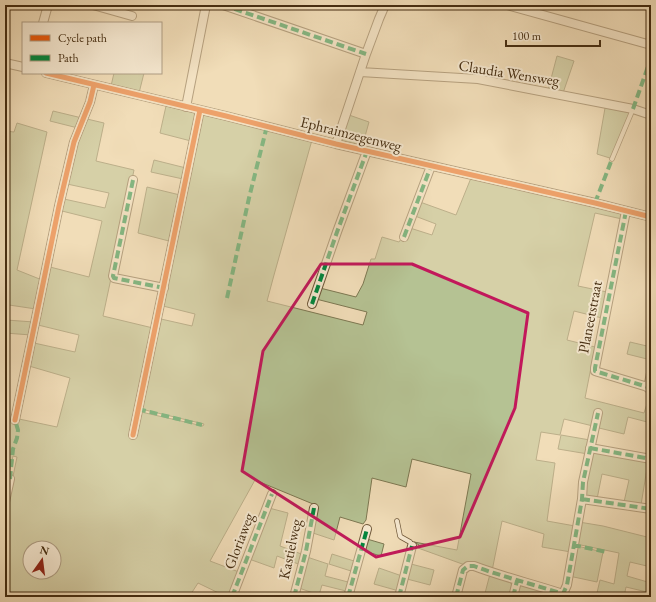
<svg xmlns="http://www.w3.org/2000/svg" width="656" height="602" font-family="'EB Garamond',serif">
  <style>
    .green { fill: #b5c293; stroke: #7d7852; fill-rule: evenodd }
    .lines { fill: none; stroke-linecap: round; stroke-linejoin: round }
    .lane-casing { stroke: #70593b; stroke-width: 5.5 }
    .street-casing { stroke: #70593b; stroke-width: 10 }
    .lane { stroke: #f6e9d1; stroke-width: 4 }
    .street { stroke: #f6e9d1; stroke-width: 8 }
    .quiet { stroke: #00873e; stroke-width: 4; stroke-dasharray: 8 4; stroke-linecap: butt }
    .cycleway-casing { stroke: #f6e9d1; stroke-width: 8 }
    .cycleway { stroke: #e8590c; stroke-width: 5 }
    .marked { fill: none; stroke: #c2185b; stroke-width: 3; stroke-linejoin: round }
    .labels { text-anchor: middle; stroke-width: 4; stroke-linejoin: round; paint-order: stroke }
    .street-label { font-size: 15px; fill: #452d11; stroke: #f6e9d1 }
  </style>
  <rect width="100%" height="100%" fill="#f1ddb8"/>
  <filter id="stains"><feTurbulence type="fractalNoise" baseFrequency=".005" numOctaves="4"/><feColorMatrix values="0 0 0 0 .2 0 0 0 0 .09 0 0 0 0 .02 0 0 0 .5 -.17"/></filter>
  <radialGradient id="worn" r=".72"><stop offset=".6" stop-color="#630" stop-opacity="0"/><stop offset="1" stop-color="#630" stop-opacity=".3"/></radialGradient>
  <!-- green -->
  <path class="green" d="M557,56L574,61L563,93L548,90Z
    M114,73H144L139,93L111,86Z
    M166,106L198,114L191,141L160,133Z
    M605,108L633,113L613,159L597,154Z
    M53,111L82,118L78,128L50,121Z
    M203,115L312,140L274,275L267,301L363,325L367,312L316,299L320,288L356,297L363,284L371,259H375L382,237L399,242L401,239L405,240L410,228L432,235L436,224L415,216L420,202L456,215L471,178L619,212L621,214L622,219L595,213L578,286L607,292L602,318L574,311L567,340L595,347L585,398L644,413L651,391V423L628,417L624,434L599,428L602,412L596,410L593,426L564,419L560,435L541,432L536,460L555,463L547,521L575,526L571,552L542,547L544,534L502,521L492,571L471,563L465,565L418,548L419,545L414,542L457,550L471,474L412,459L406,487L372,478L366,520L363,524L340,517L334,540L313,533L314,530L310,529L312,524L309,522L313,504L255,480L210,561L239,572L229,597H227L198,583L189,597H5V515L17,457L13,456L5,493V419L18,421L19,419L57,427L70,378L29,366L34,343L75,352L79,335L38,325L50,267L89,277L102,221L62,211L64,199L105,208L109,193L67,184L77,143L87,119L104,123L96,161L134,170L103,316L153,328L131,437L136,438L141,412L203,426L204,424L141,409L161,319L192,326L195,314L163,306ZM30,548H54V572H30Z
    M349,115L369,122L362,147L342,142L341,138Z
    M17,123L47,132L17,270L42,280L36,309L9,305L6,320L34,322L31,335L5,333V131L14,132Z
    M154,160L186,168L183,179L151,172Z
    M147,187L180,195L169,241L138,233Z
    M630,342L651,347V360L627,354Z
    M561,435L590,440L588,454L558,449Z
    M592,451L648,462L641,505L624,502L629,480L602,474L597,499L585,497L586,480Z
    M269,508L288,513L280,546L304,555L301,565L277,556L274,568L249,559Z
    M579,522L603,526L651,538V567L630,562L627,576L651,583V593L626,587L624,597H596L600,580L614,584L619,553L576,544Z
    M367,539L384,544L381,556L364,551Z
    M577,546L603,552L597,582L569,576Z
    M332,554L354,561L351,571L329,564Z
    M307,557L328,564L325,576L348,582L346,591L322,585L319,595L299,588Z
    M411,564L434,570L430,585L407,579Z
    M379,568L402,576L399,591L374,584Z
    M490,574L509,581C514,586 512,591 512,597H484Z
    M522,585L565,597H516L519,586Z"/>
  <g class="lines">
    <defs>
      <path id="lane" d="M612,159L633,109
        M397,521L400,536L401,537L410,542L412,546"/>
      <path id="street" d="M93,5L132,16
        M223,5L366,54
        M507,5L651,45
        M43,23L48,5
        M5,63L23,67
        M360,72L478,79L633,109L651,115
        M46,73L226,116L336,144L595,203L651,217
        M186,107L206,5
        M336,144L366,54L379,19L385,5
        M133,180L113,276L114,278L164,288
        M626,211L595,368V371L598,372L651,388
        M404,237L431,166
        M312,304L337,232L367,151
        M648,388L651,373
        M15,420L59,206L74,142L90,102L94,85
        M133,435L200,110
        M590,448L651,459
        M582,499L651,509
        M5,502L10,479
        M232,597L272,494
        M294,597L306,551L314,508
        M348,597L367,529
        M399,597L412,546
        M456,597L463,570L468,566H474C503,577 533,584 563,594L567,585L582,499L583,482L598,413
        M513,597L517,581"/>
    </defs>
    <!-- lane casing -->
    <use href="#lane" class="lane-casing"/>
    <!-- street casing -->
    <use href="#street" class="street-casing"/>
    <!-- lane -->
    <use href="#lane" class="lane"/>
    <!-- street -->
    <use href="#street" class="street"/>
    <!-- quiet -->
    <path class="quiet" d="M223,5L366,54
      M633,109L651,58
      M133,180L113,276L114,278L164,288
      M595,203L612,159
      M626,211L595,368V371L598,372L651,388
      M404,237L431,166
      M227,298L249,198L267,126
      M312,304L337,232L367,151
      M648,388L651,373
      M138,409L202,425
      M590,448L651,459
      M10,479L13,449L17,438L18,430L15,420L16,417
      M582,499L651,509
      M573,545L607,552
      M232,597L272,494
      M294,597L306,551L314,508
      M348,597L367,529
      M399,597L412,546
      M456,597L463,570L468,566H474C503,577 533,584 563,594L567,585L582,499L583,482L598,413
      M513,597L517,581"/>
    <defs>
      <path id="cycleway" d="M46,73L226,116L336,144L595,203L651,217
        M15,420L59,206L74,142L90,102L94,85
        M133,435L200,110"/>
    </defs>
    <!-- cycleway casing -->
    <use href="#cycleway" class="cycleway-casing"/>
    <!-- cycleway -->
    <use href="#cycleway" class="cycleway"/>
  </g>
  <!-- marked area -->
  <path d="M0 0H656V602H0ZM321,264H412L528,313L515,408L460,537L376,557L242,471L263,351Z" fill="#f1ddb8" fill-opacity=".55" fill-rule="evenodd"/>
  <path class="marked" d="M321,264H412L528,313L515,408L460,537L376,557L242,471L263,351Z"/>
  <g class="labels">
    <!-- street labels -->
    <g class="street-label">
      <text transform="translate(509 73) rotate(9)" y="5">Claudia Wensweg</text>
      <text transform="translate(351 134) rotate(14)" y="5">Ephraimzegenweg</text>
      <text transform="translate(590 317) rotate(-79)" y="5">Planeetstraat</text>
      <text transform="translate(239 541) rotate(-69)" y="5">Gloriaweg</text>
      <text transform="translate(290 549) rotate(-78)" y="5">Kastielweg</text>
    </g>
  </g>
  <!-- margin -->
  <rect width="656" height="602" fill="none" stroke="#f1ddb8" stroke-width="20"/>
  <rect x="6" y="6" width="644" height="590" fill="none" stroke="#452d11" stroke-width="2"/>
  <rect x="10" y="10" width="636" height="582" fill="none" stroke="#452d11"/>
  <!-- legend -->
  <rect x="22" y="22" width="140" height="52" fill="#f6e9d1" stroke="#af9e84"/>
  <rect x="30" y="35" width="20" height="6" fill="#e8590c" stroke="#af9e84"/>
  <text x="58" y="42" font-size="12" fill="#452d11">Cycle path</text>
  <rect x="30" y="55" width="20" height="6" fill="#00873e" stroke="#af9e84"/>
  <text x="58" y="62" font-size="12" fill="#452d11">Path</text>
  <!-- north arrow -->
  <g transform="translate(42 560) rotate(14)"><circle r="19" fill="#f6e9d1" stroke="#af9e84"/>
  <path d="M0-3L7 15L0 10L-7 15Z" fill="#8f2418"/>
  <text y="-6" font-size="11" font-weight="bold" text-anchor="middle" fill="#452d11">N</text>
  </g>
  <!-- scale -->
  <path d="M506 40v6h94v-6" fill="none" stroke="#452d11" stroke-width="2"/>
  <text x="512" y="40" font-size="12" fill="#452d11" stroke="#f6e9d1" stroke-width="3" paint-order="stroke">100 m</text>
  <rect width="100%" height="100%" filter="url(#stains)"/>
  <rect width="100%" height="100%" fill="url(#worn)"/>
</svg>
